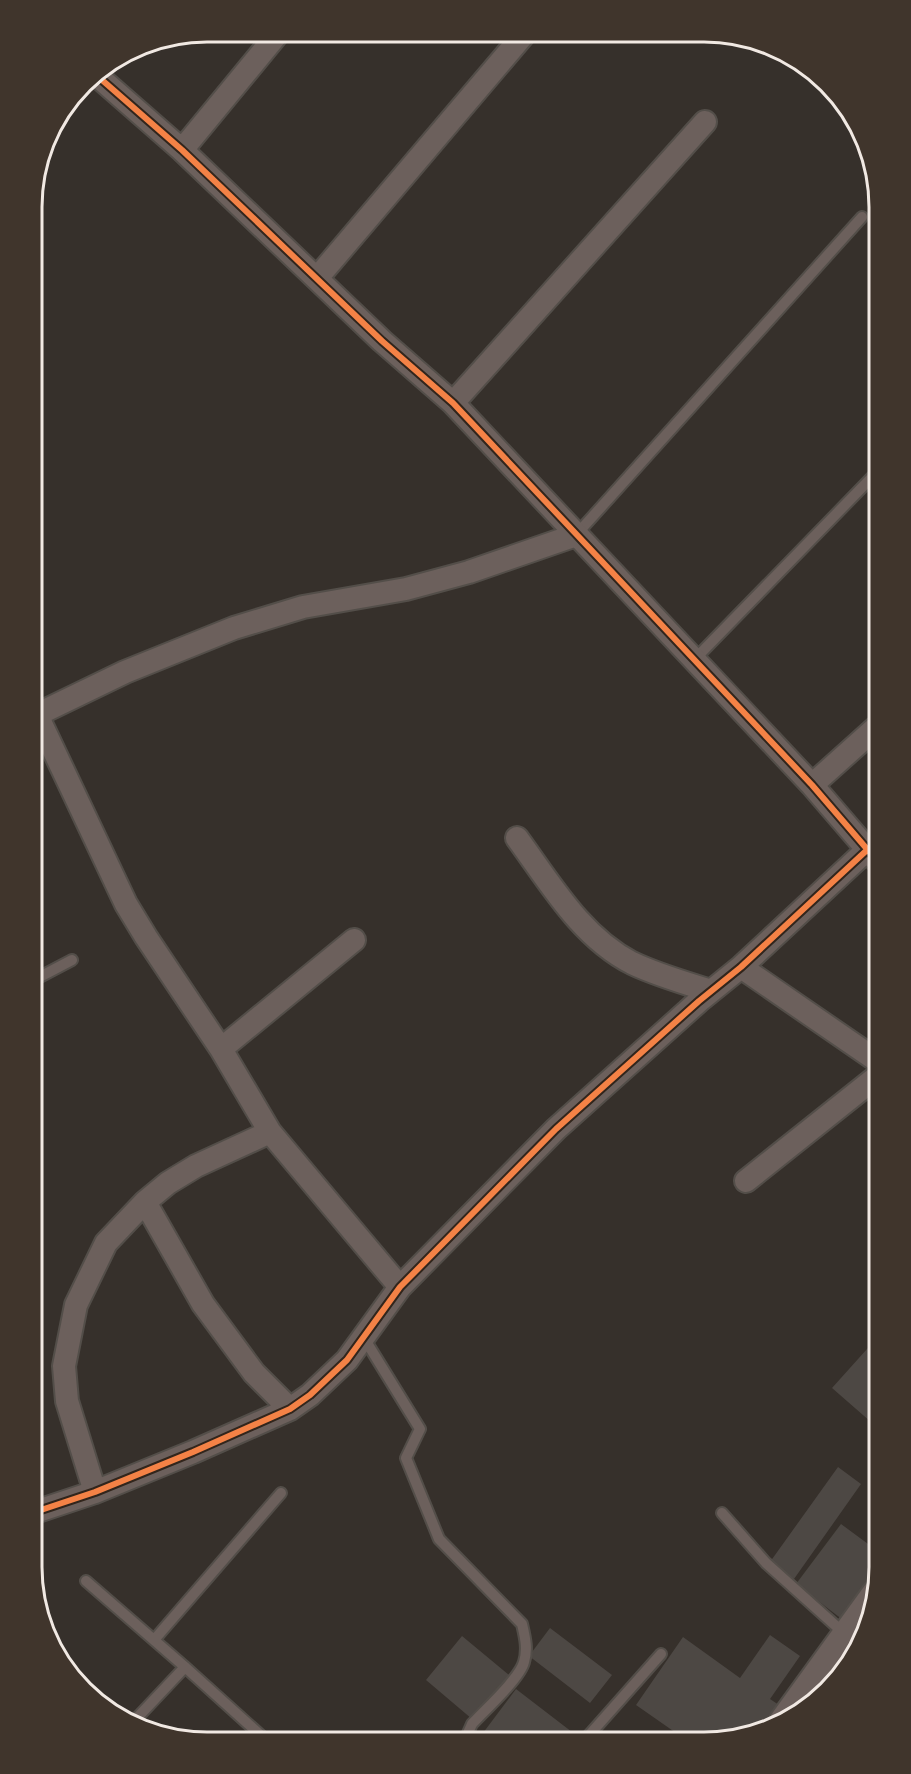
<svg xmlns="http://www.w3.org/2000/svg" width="911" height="1774" font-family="Literata,serif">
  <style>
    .building { fill: #4d4844 }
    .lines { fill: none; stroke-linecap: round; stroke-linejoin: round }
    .service-casing { stroke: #534e49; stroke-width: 14 }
    .minor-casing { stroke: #534e49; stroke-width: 26 }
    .tertiary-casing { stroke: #534e49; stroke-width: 32 }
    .service { stroke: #6c605c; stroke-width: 10 }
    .minor { stroke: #6c605c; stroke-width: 22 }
    .tertiary { stroke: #6c605c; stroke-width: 28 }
    .cycleway-casing { stroke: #31251c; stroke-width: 10 }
    .cycleway { stroke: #f48246; stroke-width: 6 }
    .rim { fill: none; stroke: #f1e9e3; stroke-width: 3 }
  </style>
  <rect width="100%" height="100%" fill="#36302b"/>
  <!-- building -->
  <path class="building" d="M876,1339L879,1342V1429L832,1388Z
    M838,1467L861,1484L794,1579L770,1562Z
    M841,1524L879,1552V1571L843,1620L796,1584Z
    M550,1628L612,1675L590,1703L529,1656Z
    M770,1635L800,1656L770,1699L782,1707L766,1730L760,1733L704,1742H689L636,1705L683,1637L740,1678Z
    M462,1636L509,1675L472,1719L426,1680Z
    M516,1689L572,1732L565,1742H495L483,1733Z
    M632,1735L642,1742H627Z"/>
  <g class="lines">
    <defs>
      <path id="service" d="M576,535L862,217
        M695,659L879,470
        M32,981L72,960
        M364,1338L420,1429L406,1458L439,1539L522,1624C525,1637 528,1649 524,1662C520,1678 485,1710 472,1724L468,1733V1742
        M722,1513L766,1563L846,1635
        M86,1581L185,1667L267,1741
        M154,1640L281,1493
        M136,1719L185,1667
        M583,1742L661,1654"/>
      <path id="minor" d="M94,73L182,150L382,341L453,403L812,785L879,863
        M182,150L279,32
        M318,277L525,33
        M453,403L705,122
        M37,715L126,904L146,937L221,1049L270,1132L400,1287
        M32,717L125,672L234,628L303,607L406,589L469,572L576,535
        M812,785L879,725
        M517,838C550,883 581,937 632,963C657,975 685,983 711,991
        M741,967L879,1062
        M221,1049L354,940
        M746,1181L879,1075
        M145,1202L203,1304L254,1373L290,1409
        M95,1492L67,1401L64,1366L76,1305L106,1243L145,1202L168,1183L196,1166L270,1132
        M32,1513L95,1492L193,1452L290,1409L310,1395L347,1360L400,1287L556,1129L699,1001L741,967L867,850
        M822,1668L834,1682"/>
      <path id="tertiary" d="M784,1721L876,1594"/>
    </defs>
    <!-- service casing -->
    <use href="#service" class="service-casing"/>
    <!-- minor casing -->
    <use href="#minor" class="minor-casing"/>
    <!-- tertiary casing -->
    <use href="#tertiary" class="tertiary-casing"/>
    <!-- service -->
    <use href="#service" class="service"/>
    <!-- minor -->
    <use href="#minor" class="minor"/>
    <!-- tertiary -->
    <use href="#tertiary" class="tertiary"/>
    <defs>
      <path id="cycleway" d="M94,73L182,150L382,341L453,403L812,785L879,863
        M32,1513L95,1492L193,1452L290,1409L310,1395L347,1360L400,1287L556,1129L699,1001L741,967L867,850"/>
    </defs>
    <!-- cycleway casing -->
    <use href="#cycleway" class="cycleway-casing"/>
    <!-- cycleway -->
    <use href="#cycleway" class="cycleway"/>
  </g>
  <!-- crop -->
  <path d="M0 0H911V1774H0ZM207 42H704A165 165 0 0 1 869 207V1567A165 165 0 0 1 704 1732H207A165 165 0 0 1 42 1567V207A165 165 0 0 1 207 42Z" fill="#40352c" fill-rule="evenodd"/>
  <path class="rim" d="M207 42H704A165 165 0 0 1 869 207V1567A165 165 0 0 1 704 1732H207A165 165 0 0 1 42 1567V207A165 165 0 0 1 207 42Z"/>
</svg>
